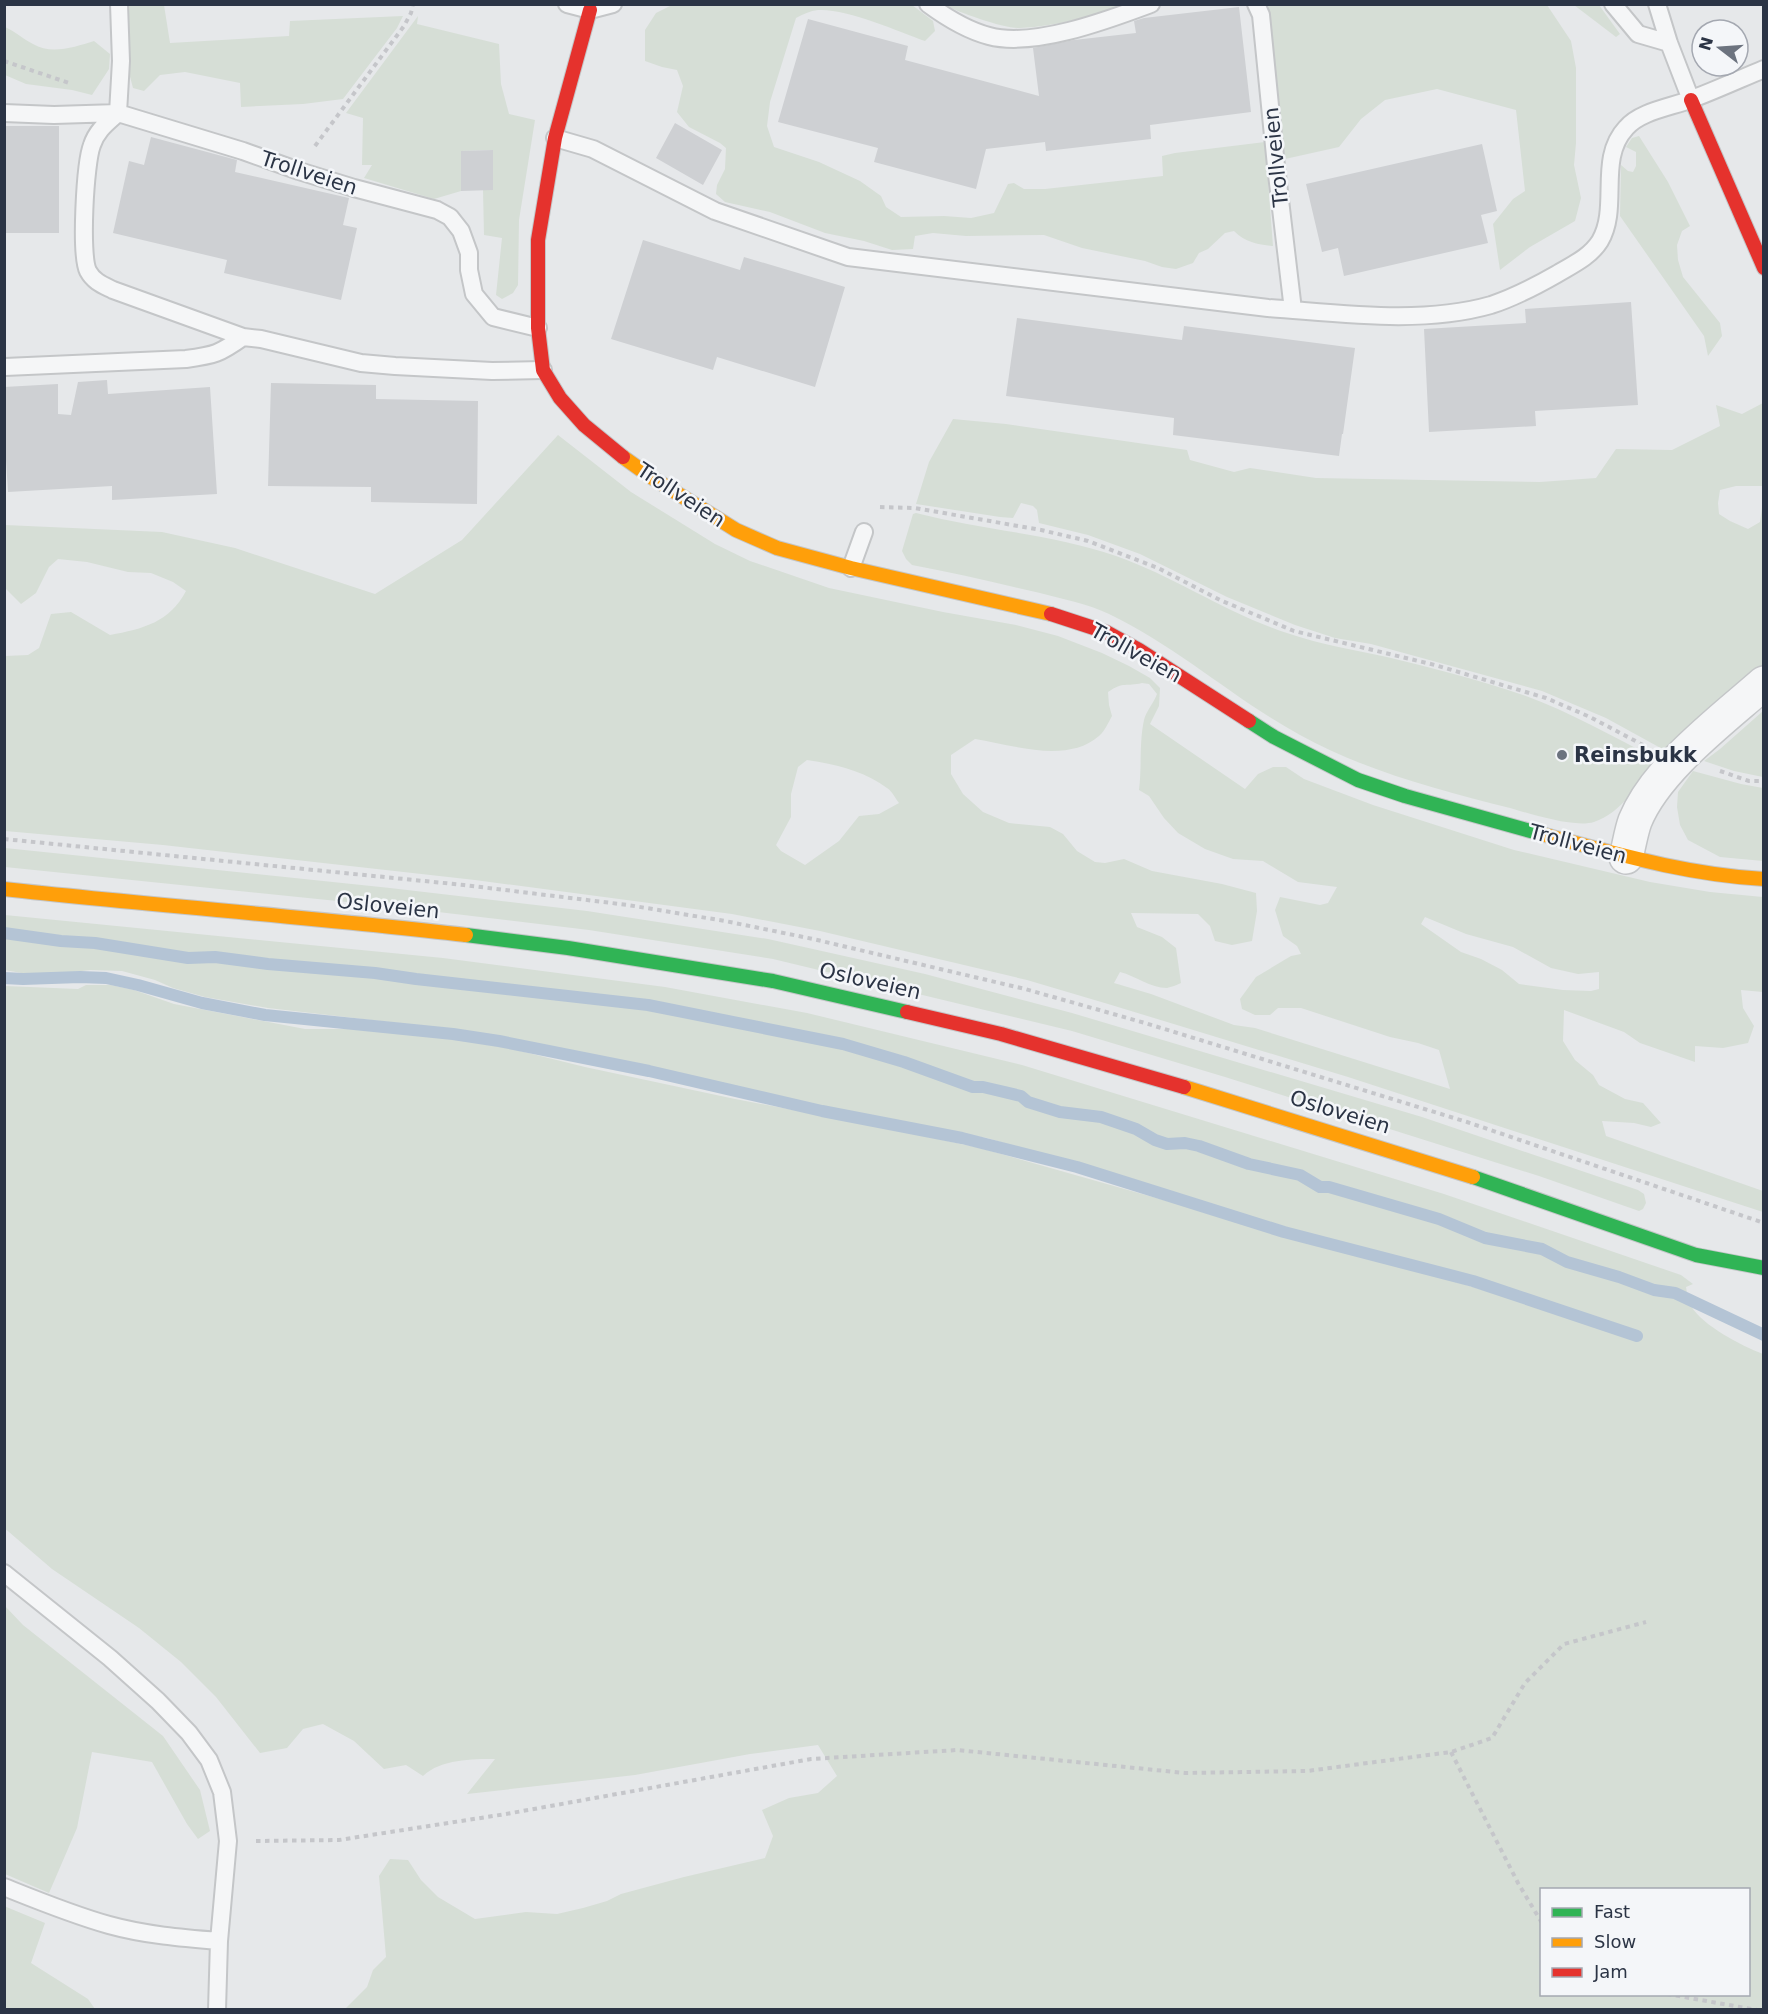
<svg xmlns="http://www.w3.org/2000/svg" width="1768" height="2014" font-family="'DejaVu Sans',sans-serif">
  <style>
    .green { fill: #d6ded6; fill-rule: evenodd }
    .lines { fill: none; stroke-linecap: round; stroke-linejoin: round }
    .stream { stroke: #b4c4d5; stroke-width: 12 }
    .building { fill: #ced0d3 }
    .lane-casing { stroke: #c4c6c8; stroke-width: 20 }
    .street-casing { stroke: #c4c6c8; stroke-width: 36 }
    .fast-casing { stroke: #c4c6c8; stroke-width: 16 }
    .slow-casing { stroke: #c4c6c8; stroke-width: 16 }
    .jam-casing { stroke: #c4c6c8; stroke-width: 16 }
    .path { stroke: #c5c6ca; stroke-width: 4; stroke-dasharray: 4.5 4.5; stroke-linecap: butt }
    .lane { stroke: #f5f6f7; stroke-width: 16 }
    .street { stroke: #f5f6f7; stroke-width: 33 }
    .fast { stroke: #30b455; stroke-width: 14 }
    .slow { stroke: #ff9f0a; stroke-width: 14 }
    .jam { stroke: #e5322d; stroke-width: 14 }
    .poi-dot { fill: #6c737f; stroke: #f4f6f9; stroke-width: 2 }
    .labels { text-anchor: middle; stroke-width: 5; stroke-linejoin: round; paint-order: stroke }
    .street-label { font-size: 21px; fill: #2b3445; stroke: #f4f6f9 }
    .poi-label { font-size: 21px; font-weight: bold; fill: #2b3445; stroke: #f4f6f9; text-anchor: start }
  </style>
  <rect width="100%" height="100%" fill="#e6e8ea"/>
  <!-- green -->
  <path class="green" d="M674,4L912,5L933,21L935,31L925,41C898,31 845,8 818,10C810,11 803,14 796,18L770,102L767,126L774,147L819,162L860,181L881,196L886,207L901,217L944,216L971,218L994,213L1008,184L1014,183L1024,189H1045L1163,176L1162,156L1175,153L1265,142L1273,246C1257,244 1246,243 1234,231L1225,233L1208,249L1199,253L1193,263L1176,269L1162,267L1145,261L1082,248L1044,235L966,236L933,233L915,236L913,249L892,250L864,241L825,233L770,212L725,202L716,194L717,185L725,169L726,148L720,143L689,127L677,112L683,86L677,70L662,67L645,61V30L656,13Z
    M126,5H164L170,43L289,36L290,21L403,16L397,28L343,99L303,104L241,107L240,83L185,72L160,75L144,91L133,88L128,69Z
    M944,5H1134C1097,13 1058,27 1020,28C1004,29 959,12 944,5Z
    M1268,5H1547L1571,41L1576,68V143L1574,165L1581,198L1575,221L1530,247L1500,270L1493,224L1513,199L1525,191L1516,110L1437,89L1385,100L1361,119L1339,147L1285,159Z
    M1574,5H1599L1620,34L1616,37Z
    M418,16L417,24L499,44L501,84L509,114L535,120L519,220L518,285L513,293L502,299L496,295L502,238L484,235L483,190H493V150L461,151V191L434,199L364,178L372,165H362L363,118L346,113Z
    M5,27C16,32 23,39 33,44C51,55 75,47 94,41L110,54L109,69L92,95L72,90L26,84L5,75Z
    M1639,136L1668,182L1690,226L1682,231L1677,245L1678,260L1683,277L1720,323L1722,336L1708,356L1704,336L1620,216L1621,165L1628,171L1633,172L1636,166V152L1626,147L1632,138Z
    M1763,403V488L1762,486H1736L1720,490L1718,503L1719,514L1730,521L1748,529L1760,522L1763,500V665L1743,686L1666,751L1606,718L1542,691L1371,644L1335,638L1295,625L1227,597L1140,554L1088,535L1039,523L1037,510L1033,506L1021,503L1013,518L1000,517L916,504L929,462L953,419L1006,424L1187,450L1190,460L1234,472L1250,468L1316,478L1540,482L1596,478L1616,449L1672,450L1720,426L1716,405L1742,414Z
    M558,435L631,492L715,544L750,561L829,588L943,612L1016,625L1058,636L1102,653L1129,666L1150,678L1160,688L1159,706L1150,724L1245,789L1258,774L1273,767H1286L1304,779L1373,805L1514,850L1650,882L1710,892L1763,897V992L1741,990L1743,1008L1754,1026L1748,1043L1723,1048L1695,1046V1062L1640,1043L1624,1032L1564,1010L1563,1041L1575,1060L1593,1075L1599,1085L1625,1099L1643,1103L1661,1123L1651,1127L1634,1123L1602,1121L1606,1136L1763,1191V1212L1348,1077L1108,1004L1027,980L820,931L732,914L475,880L163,845L5,831V656L28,655L39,648L51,614L71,612L110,635C143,629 170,622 186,591L173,582L151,573L128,572L87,562L58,559L49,567L36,593L21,604L5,588V525L162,532L235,548L375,594L462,540ZM1142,683L1149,684L1157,694C1154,703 1146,711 1144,720C1139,743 1142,767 1139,790L1149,796L1164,818L1178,833L1205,849L1233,859L1263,861L1298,882L1337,887L1328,903L1320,905L1280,897L1275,910L1283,936L1297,946L1301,954L1291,956L1256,977L1240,999L1242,1009L1255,1015H1270L1278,1008H1301L1390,1037L1418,1043L1439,1050L1450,1089L1255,1028L1234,1025L1151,994L1114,983L1120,972C1136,976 1150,988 1167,988C1171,987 1177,985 1181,983L1176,948L1162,937L1137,927L1131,913L1198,914L1210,926L1215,941L1232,945L1252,941L1257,911L1256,893L1222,884L1152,871L1124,859L1105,863L1095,862L1077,851L1063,834L1050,827L1009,823L983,812L963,794L951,774V755L975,739C1013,745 1067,764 1099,736C1105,731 1108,723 1112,716L1109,705L1108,692C1124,681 1126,687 1142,683ZM807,760C834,764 865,771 887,788C892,791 895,798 899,803L879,814L859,816L839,841L805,865L781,851L776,845L791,817V794L798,767ZM1425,917L1466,934L1513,947L1551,968L1578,974L1599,972V989L1591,991L1563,990L1519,984L1502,970L1481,959L1461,952L1421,924Z
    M916,513C983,530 1051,534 1116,556C1176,577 1229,615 1290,634C1322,645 1355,650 1387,657C1433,668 1479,680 1523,695C1570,712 1614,737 1658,760C1640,781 1622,813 1594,822C1574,828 1531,814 1510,808C1439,790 1365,771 1300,735C1234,699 1178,647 1109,614C1088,604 1063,599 1040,593C997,583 955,573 912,565L906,559L902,551L913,514Z
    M1763,711V777L1734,771L1704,761L1720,749Z
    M1693,771L1741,784L1763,788V861L1720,857L1688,840L1680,825L1677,807L1678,792Z
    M5,848L390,888L587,911L768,939L925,974L1072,1013L1422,1117L1638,1190L1644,1194L1646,1203L1643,1209L1639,1211L1539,1176L1225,1077L1072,1031L773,959L589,930L396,907L5,867Z
    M5,915L443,958L665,987L807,1013L1022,1065L1444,1194L1681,1275L1693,1284L1686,1287C1687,1293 1688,1301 1691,1306C1703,1326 1742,1346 1763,1354V2009H345L367,1987L373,1970L386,1957L379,1876L390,1859L408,1860L421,1880L438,1897L475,1919L526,1912L557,1914L583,1908L607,1901L621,1894L684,1877L765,1858L773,1836L762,1810L789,1798L818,1793L837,1776L818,1745L750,1754L635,1775L467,1794L495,1759C472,1759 441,1759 423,1776L406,1765L384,1769L354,1741L323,1724L303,1729L287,1748L260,1753L216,1697L181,1662L139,1628L52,1569L9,1532L4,1528L5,986L78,989L86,985H111L134,990L174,1004L305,1029H357L471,1039L585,1067L735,1099L867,1124L980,1148L1181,1205L1289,1238L1416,1270L1536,1306L1469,1276L1310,1236L1126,1178L987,1138L821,1108L721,1083L588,1055L495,1038L432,1027L268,1008L205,997L173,988L155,980L122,971L90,970L66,973L27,974L5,970ZM1542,1890H1748V1994H1542Z
    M5,1606L23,1625L163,1736L200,1790L210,1831L198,1839L187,1824L152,1762L92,1752L77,1828L49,1893L5,1874Z
    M4,1906L45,1923L31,1963L88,1999L95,2009H5Z"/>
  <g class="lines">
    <!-- stream -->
    <path class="stream" d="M4,933L61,941L95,943L188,958L215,957L268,964L375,973L416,979L648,1005L843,1044L904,1062L973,1087H983L1021,1096L1028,1102L1060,1112L1101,1117L1136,1129L1155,1140L1167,1144L1185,1143L1199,1146L1249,1164L1300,1175L1320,1187H1329L1439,1219L1485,1238L1542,1249L1567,1262L1619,1277L1654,1290L1675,1293L1764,1335
      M4,978L23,979L80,977L106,978L138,985L202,1003L265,1015L453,1034L499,1041L649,1071L822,1111L962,1138L1077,1167L1284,1232L1473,1281L1637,1336"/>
  </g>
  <!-- building -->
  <path class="building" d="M1239,7L1251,112L1150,125L1151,139L1046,151L1045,142L986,149L976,189L874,162L878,148L778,122L808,19L908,46L905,60L1039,96L1033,48L1074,40L1136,33L1134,21L1144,18Z
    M675,123L722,150L703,185L656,158Z
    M4,126H59V233H4Z
    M151,137L237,160L235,172L349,198L343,225L357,228L341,300L224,273L227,260L113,233L129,161L144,165Z
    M1482,144L1497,211L1481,215L1488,243L1344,276L1338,248L1322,252L1306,184Z
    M493,150V190L461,191V151Z
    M643,240L740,270L744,257L845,287L815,387L717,357L713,370L611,339Z
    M1631,302L1638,405L1535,411L1536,426L1429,432L1424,329L1526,323L1525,309Z
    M1017,318L1182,340L1184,326L1355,348L1343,434H1342L1339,456L1173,435L1174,418L1006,396Z
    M107,380L108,394L210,387L217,494L112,500V486L8,492L4,428V387L58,384V414L71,415L78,382Z
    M271,383L376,385V399L478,401L477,504L371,502V487L268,486Z"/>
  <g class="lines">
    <defs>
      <path id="lane" d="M119,4L121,61L118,113C107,123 97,130 92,145C85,163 80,255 88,271C94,282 103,285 113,290L243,337
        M567,4L590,10L613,4
        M928,4C947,18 966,30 989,36C1034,48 1108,20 1151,4
        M1256,4L1261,15L1276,166L1293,310
        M1613,4L1638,34L1669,43
        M1657,4L1669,43L1691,100
        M4,113L54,115L118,113L243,151L299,171L354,188L437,210L450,217L461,231L469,253V270L474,294L493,317L538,328
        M555,138L593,149L715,211L848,257L1268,308C1339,313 1421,325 1491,305C1513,298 1536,286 1557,274C1572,265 1590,257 1600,241C1620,207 1597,159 1626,128C1640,111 1672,107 1692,99C1716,90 1740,79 1764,69
        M5,367L186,359C215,355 219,354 243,337L261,339L361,363L395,366L492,371L543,370
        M851,568L864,532
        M4,1573L110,1658L158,1701L189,1733L209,1760L222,1792L228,1841L219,1941L217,2010
        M4,1887C39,1901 73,1915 109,1925C145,1935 182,1938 219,1941"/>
      <path id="street" d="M1626,857C1629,846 1631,832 1635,821C1656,769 1722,720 1764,683"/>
      <path id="fast" d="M1249,721L1274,737L1358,780L1405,796L1545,835
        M466,935L568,948L773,981L907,1012
        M1473,1177L1696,1255L1764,1268"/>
      <path id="slow" d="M623,457L651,477L736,530L777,548L851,568L1051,614
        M1545,835C1617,854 1689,875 1764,879
        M4,889C158,906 312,917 466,935
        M1184,1087L1473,1177"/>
      <path id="jam" d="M590,10L555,138L538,240V328L543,370L560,398L584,425L623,457
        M1691,100L1764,268
        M1051,614L1106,632L1139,650L1249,721
        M907,1012L1001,1034L1184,1087"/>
    </defs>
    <!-- lane casing -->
    <use href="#lane" class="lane-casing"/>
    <!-- street casing -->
    <use href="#street" class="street-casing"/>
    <!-- fast casing -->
    <use href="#fast" class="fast-casing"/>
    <!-- slow casing -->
    <use href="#slow" class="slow-casing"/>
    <!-- jam casing -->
    <use href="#jam" class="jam-casing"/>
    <!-- path -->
    <path class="path" d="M4,61L72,84
      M315,146L404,26L411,13L413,4
      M880,507L915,508L1041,530L1088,541L1158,568L1220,600L1294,631L1435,665L1546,698L1590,717L1643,745
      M1720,771L1749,781H1764
      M4,839L464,885L628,905L725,921L813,939L1025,989L1145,1023L1467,1122L1764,1223
      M1451,1752L1518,1883L1542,1923
      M256,1841L339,1840L506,1814L811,1759L957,1750L1185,1773L1307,1771L1451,1752L1492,1738L1525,1683L1564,1644L1646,1622
      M1667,1994L1757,2010"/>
    <!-- lane -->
    <use href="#lane" class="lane"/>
    <!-- street -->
    <use href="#street" class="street"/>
    <!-- fast -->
    <use href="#fast" class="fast"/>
    <!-- slow -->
    <use href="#slow" class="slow"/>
    <!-- jam -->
    <use href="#jam" class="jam"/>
  </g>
  <!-- markers -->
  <circle class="poi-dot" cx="1562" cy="755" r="6"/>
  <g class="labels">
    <!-- street labels -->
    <g class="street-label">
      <text transform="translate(1276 157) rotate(-96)" y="7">Trollveien</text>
      <text transform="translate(309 173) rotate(18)" y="7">Trollveien</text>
      <text transform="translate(681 495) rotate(33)" y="7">Trollveien</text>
      <text transform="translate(1136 653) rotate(29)" y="7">Trollveien</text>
      <text transform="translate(1578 844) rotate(15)" y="7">Trollveien</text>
      <text transform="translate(388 906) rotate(6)" y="7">Osloveien</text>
      <text transform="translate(870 981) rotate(13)" y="7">Osloveien</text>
      <text transform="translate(1340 1112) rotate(17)" y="7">Osloveien</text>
    </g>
    <!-- poi labels -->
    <g class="poi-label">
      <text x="1574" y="762">Reinsbukk</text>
    </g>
  </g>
  <!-- border -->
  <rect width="1768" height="2014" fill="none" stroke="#2b3445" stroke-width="12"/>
  <!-- legend -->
  <rect x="1540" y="1888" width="210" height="108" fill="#f4f6f9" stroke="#a4a8b1" stroke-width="1.5"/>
  <rect x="1552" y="1908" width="30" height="9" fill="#30b455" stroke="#a4a8b1" stroke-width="1.5"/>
  <text x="1594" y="1918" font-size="18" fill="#2b3445">Fast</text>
  <rect x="1552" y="1938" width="30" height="9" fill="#ff9f0a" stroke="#a4a8b1" stroke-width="1.5"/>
  <text x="1594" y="1948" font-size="18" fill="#2b3445">Slow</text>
  <rect x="1552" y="1968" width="30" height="9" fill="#e5322d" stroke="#a4a8b1" stroke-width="1.5"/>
  <text x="1594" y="1978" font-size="18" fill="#2b3445">Jam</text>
  <!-- north arrow -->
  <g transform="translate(1720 48) rotate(287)"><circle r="28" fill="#f4f6f9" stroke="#a4a8b1" stroke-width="1.5"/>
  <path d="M0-4.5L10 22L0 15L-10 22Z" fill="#6c737f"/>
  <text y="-9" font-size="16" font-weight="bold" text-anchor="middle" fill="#2b3445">N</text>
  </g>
</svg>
